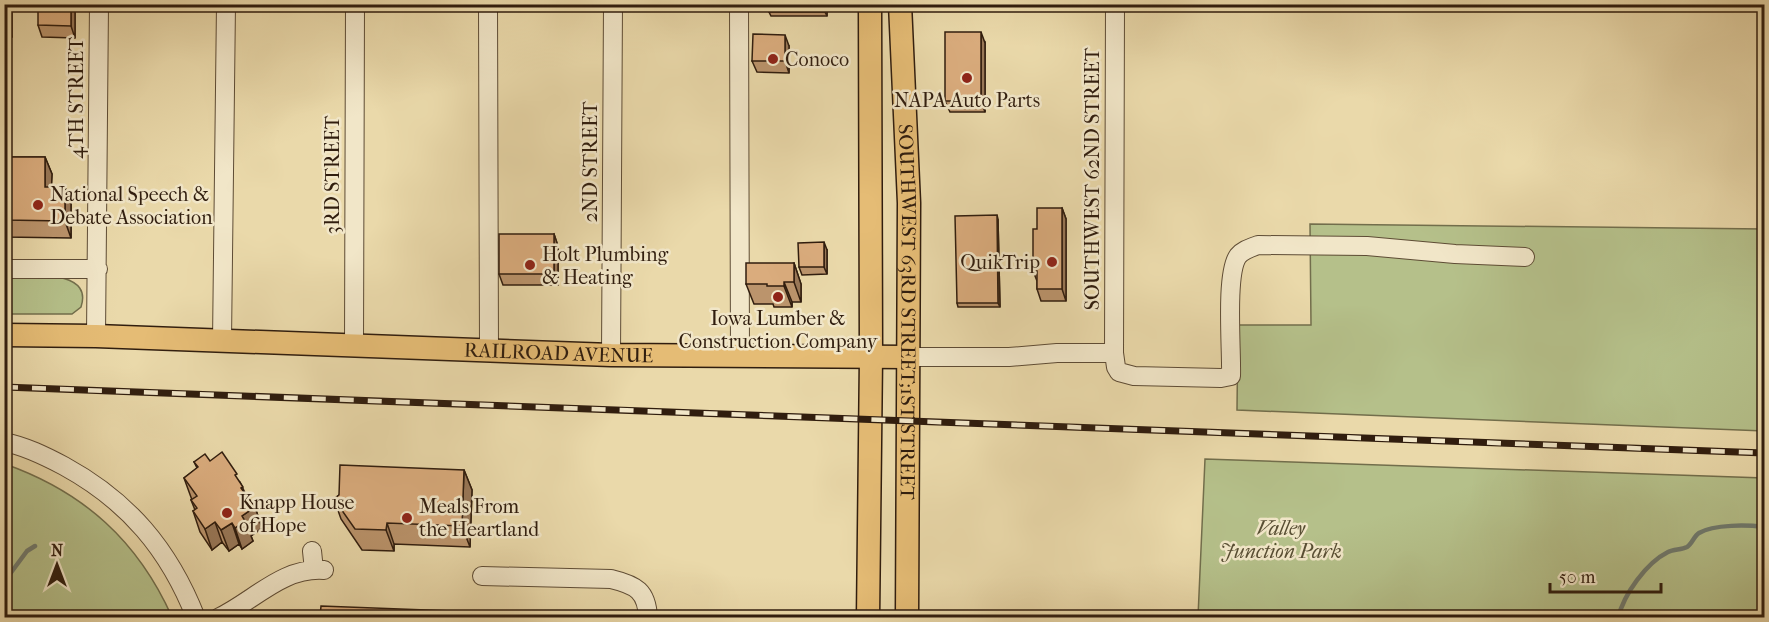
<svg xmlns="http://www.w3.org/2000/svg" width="1769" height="622" font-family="'IM FELL French Canon',serif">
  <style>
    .green { fill: #b5c08a; stroke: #726e4c; stroke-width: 1.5 }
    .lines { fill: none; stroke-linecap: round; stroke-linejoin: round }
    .stream { stroke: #707b70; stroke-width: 4.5 }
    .minor-casing { stroke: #5e4c35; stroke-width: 20 }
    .major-casing { stroke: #301d0e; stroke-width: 25 }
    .minor { stroke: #f1e6c8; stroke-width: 18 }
    .major { stroke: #e5bc75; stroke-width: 22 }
    .rail-casing { stroke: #301d0e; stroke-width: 7 }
    .rail { stroke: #f1e6c8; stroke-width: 4.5; stroke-dasharray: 14; stroke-linecap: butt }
    .wall { fill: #bb946c; stroke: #301d0e; stroke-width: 1.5 }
    .shaded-wall { fill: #997858; stroke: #301d0e; stroke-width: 1.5 }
    .building { fill: #daac7d; stroke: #301d0e; stroke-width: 1.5 }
    .poi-dot { fill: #8f2418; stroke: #f1e6c8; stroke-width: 2 }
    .labels { text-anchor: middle; stroke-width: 5; stroke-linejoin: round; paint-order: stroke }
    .poi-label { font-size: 20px; fill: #301d0e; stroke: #f1e6c8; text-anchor: start }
    .street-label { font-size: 20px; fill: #301d0e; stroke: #f1e6c8 }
    .park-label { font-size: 20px; font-style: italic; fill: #584e33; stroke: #f1e6c8 }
  </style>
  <rect width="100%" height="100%" fill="#ead9aa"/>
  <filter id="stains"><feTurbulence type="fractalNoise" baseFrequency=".00333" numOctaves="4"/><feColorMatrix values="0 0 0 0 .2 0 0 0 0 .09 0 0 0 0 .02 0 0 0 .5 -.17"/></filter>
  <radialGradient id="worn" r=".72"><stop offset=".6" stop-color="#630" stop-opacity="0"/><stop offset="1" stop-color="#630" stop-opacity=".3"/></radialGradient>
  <!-- green -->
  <path class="green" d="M1310,224L1764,229V431L1237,410L1238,325H1311Z
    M5,275C27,276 94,268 81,307L72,314H5Z
    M1205,459L1764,478V617H1198Z
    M5,464C84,492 138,541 172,617H5Z"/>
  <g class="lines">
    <!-- stream -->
    <path class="stream" d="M4,582L27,551L35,546
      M1618,618C1624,594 1646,563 1668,552C1674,549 1681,550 1687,547C1692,544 1694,536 1699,533C1714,524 1748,525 1764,527"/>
    <defs>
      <path id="minor" d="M488,4L489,350
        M739,4L740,356
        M1115,4L1114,353L1116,367L1119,372L1134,376L1221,378L1231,376C1232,352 1225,274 1238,256C1243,250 1250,248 1258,245L1367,246L1455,254L1525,257
        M4,269H98
        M96,336L99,4
        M222,341L226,4
        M354,345L355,4
        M611,355L613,4
        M908,357H1009L1057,353H1114
        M4,442C25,446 45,456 64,466C128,501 169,549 196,618
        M312,551L314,570
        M482,576L611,579C636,585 647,591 648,618
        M218,618C254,601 282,567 324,570"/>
      <g id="major">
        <path id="s1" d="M900,4L909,203L907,618"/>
        <path id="s2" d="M4,335L96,336L611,355L908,357"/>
        <path d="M868,618L871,357L870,4"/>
      </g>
    </defs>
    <!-- minor casing -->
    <use href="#minor" class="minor-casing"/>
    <!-- major casing -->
    <use href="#major" class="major-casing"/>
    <!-- minor -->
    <use href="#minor" class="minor"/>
    <!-- major -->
    <use href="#major" class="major"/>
    <defs>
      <path id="rail" d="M4,387L1764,453"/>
    </defs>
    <!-- rail casing -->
    <use href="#rail" class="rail-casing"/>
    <!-- rail -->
    <use href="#rail" class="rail"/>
  </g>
  <!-- wall -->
  <path class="wall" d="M4,4L12,37L4,38Z
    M75,4V38L42,37L38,25Z
    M769,4H827V16H771L769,12Z
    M985,43V112H950L945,101Z
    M789,46V73L757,72L752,61Z
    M4,157H45L52,174L51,187H65L71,204V238L4,237Z
    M1062,208L1066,219V301H1041L1037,289V281L1033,271L1037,229Z
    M998,219L1000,307H958L957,303Z
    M554,234L558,246V285H503L499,274Z
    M827,250V274L802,275L799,267Z
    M794,263L801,284V302H792V307H774L773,304H754L746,284Z
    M210,461L240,482L246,495L255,507L262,528L251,536L253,541L242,549L239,544L229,551L222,542L212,550L200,532L193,511L195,510L191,500H192L184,478L197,468L194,462Z
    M464,470L472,490L470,547L394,544V551L362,550L341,519L334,499L339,495Z"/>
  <!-- shaded-wall -->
  <path class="shaded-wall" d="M7,4H12V37L7,24Z
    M71,4H75V38L71,26Z
    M825,4H827V16L825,12Z
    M981,32L985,43V112L981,101Z
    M785,35L789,46V73L785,61Z
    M45,157L52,174L51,204L45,187Z
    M65,187L71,204V238L65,221Z
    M1062,208L1066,219V301L1062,289Z
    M997,215L998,219L1000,307L998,303Z
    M554,234L558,246V285L554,274Z
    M824,242L827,250V274L824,267Z
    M794,263L801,284V302L794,282Z
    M784,282L792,302V307L784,286Z
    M464,470L472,490L470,547L462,526Z
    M255,507L262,528L251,536L253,541L242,549L235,528L242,516Z
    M215,522L222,542L212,550L205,529Z
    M232,523L239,544L229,551L221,530Z
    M387,523L394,544V551L386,530Z"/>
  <!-- building -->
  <path class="building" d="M4,4H7V24H4Z
    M38,4H71V26L38,25Z
    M769,4H825V12H769Z
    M945,32H981V101H945Z
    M753,34L785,35V61H752Z
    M4,157H45V187H65V221L4,220Z
    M1037,208H1062V289H1037V271H1033V229H1037Z
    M997,215L998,303H957L955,216Z
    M499,234H554V274H499Z
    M824,242V267H799L798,243Z
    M746,263H794V282H784V286H767V284H746Z
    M222,452L237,474L235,475L243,487L241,488L255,507L242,516L245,521L235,528L232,523L221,530L215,522L205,529L193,511L197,508L191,500L197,496L184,478L198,467L194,462L205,454L210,461Z
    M340,465L464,470L462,526L387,523L386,530L355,529L334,499L339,495Z
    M321,606L453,611L569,615V618H320Z"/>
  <!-- markers -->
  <g class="poi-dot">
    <circle cx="773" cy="59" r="6"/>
    <circle cx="967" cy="78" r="6"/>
    <circle cx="38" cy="205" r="6"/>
    <circle cx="1052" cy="262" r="6"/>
    <circle cx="530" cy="265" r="6"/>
    <circle cx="778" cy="297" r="6"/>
    <circle cx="227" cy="513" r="6"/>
    <circle cx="407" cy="518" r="6"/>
  </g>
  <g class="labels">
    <!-- poi labels -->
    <g class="poi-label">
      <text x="785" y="66">Conoco</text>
      <text x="967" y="107" text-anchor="middle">NAPA Auto Parts</text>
      <text x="50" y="201">National Speech &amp;<tspan x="50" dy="23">Debate Association</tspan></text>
      <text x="542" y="261">Holt Plumbing<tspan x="542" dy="23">&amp; Heating</tspan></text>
      <text x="1040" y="269" text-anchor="end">QuikTrip</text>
      <text x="778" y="325" text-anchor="middle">Iowa Lumber &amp;<tspan x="778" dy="23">Construction Company</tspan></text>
      <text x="239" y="509">Knapp House<tspan x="239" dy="23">of Hope</tspan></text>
      <text x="419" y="513">Meals From<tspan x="419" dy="23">the Heartland</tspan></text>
    </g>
    <!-- street labels -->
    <g class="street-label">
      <text transform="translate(76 98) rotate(-90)" y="7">4TH STREET</text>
      <text transform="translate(590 162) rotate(-90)" y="7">2ND STREET</text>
      <text transform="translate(332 175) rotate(-90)" y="7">3RD STREET</text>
      <text transform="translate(1092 179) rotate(-90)" y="7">SOUTHWEST 62ND STREET</text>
      <text dy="7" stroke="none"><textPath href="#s1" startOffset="308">SOUTHWEST 63RD STREET;1ST STREET</textPath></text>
      <text dy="7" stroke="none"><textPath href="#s2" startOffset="555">RAILROAD AVENUE</textPath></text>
    </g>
    <!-- park labels -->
    <g class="park-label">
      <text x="1281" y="535">Valley<tspan x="1281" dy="23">Junction Park</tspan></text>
    </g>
  </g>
  <!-- margin -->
  <rect width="1769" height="622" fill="none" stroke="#ead9aa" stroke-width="24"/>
  <rect x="6" y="6" width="1757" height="610" fill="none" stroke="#301d0e" stroke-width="3"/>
  <rect x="12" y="12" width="1745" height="598" fill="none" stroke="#301d0e" stroke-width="1.5"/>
  <!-- north arrow -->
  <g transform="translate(57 565)" stroke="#f1e6c8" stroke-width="4.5" paint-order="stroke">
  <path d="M0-4.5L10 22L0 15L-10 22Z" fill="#301d0e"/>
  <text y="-9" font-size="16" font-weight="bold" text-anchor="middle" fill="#301d0e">N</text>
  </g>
  <!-- scale -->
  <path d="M1550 583v9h111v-9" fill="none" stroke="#301d0e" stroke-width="3"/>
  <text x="1559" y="583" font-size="18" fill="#301d0e" stroke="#f1e6c8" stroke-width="4.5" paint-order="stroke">50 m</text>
  <rect width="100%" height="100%" filter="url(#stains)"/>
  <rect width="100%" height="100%" fill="url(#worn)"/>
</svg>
